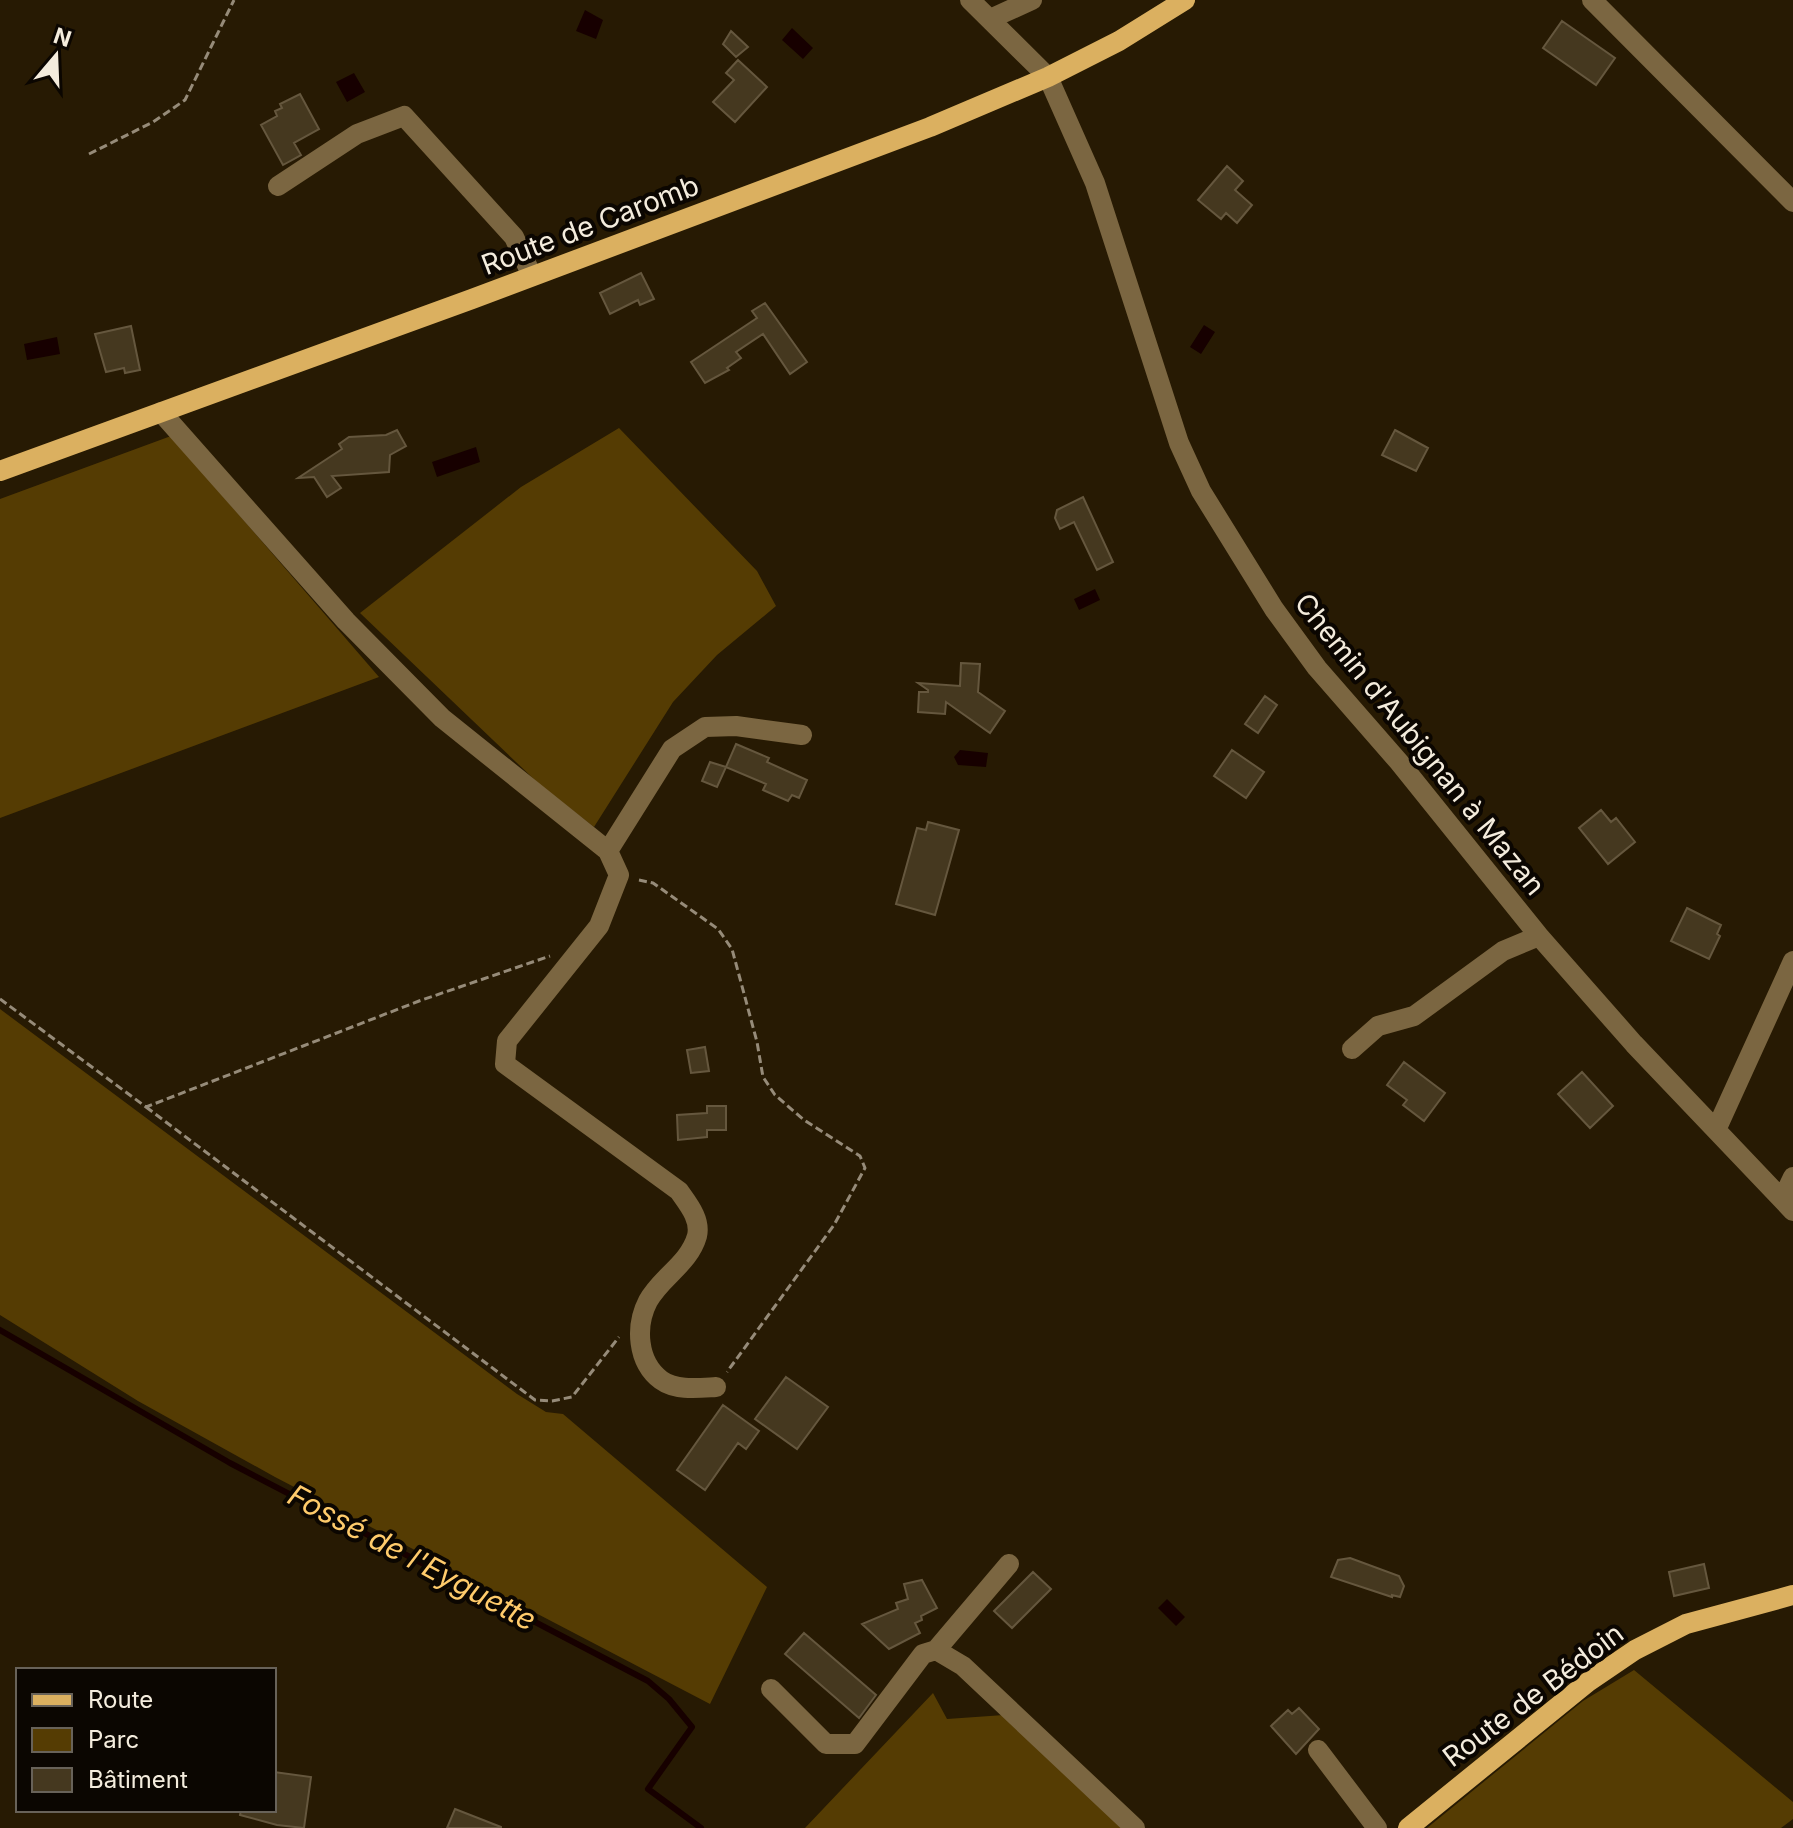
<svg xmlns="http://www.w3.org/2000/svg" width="1793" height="1828" font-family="Inter,sans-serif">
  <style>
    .green { fill: #553c03 }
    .water { fill: #170000 }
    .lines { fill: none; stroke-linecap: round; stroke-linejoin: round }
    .stream { stroke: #170000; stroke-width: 6 }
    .building { fill: #45381f; stroke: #65573e; stroke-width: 2 }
    .path { stroke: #968b79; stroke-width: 3; stroke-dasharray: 8 4; stroke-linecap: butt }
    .minor { stroke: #7b6641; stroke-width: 20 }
    .major { stroke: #dbb060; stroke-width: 20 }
    .labels { text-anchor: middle; stroke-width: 8; stroke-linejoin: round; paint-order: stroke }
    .street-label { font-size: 28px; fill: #f4ecdd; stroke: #0b0601 }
    .water-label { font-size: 30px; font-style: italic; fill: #ffcb6b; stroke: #0b0601 }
  </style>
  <rect width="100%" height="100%" fill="#271a03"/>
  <!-- green -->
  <path class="green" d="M619,428L757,571L776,606L717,655L673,702L594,827L539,784L360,613L521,487Z
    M171,436L379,677L0,818V499Z
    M0,1009L517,1394L546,1412L563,1414L767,1587L710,1704L275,1477L138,1401L0,1315Z
    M1634,1670L1793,1802V1819L1781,1828H1427L1583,1701Z
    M933,1693L947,1719L1004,1715L1128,1828H805Z"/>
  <!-- water -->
  <path class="water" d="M585,10L603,20L596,39L576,31Z
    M792,28L813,48L803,59L782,40Z
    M354,73L365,92L347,102L336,82Z
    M1204,325L1215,332L1201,354L1190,347Z
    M57,337L60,354L27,360L24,344Z
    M476,447L480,462L437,477L432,462Z
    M1095,589L1100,600L1079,610L1074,599Z
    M960,750L988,753L986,767L958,765L954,757Z
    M1167,1599L1185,1617L1176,1626L1158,1608Z"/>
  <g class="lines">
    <!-- stream -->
    <path class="stream" d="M0,1330L230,1463L648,1681L669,1699L692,1727L648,1789L701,1828"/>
  </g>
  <!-- building -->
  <path class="building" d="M1562,21L1615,58L1596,85L1543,48Z
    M731,31L748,47L736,57L723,44Z
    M738,60L767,87L735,122L713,102L734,80L726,73Z
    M300,94L319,129L294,143L301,155L283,165L261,125L277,116L275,111L282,108L280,104Z
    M1227,166L1243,181L1235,190L1252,205L1237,223L1226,213L1221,219L1198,200Z
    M641,273L654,299L640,305L638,300L610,314L600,293Z
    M765,303L807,362L790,374L763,334L736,352L741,358L727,368L729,370L705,383L691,362L757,318L752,311Z
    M131,326L140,370L125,373L124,368L106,372L95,334Z
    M397,430L406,446L390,455L389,472L332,476L341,488L327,497L314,477L298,478L342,449L339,444L349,437L386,435Z
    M1395,430L1428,448L1416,471L1382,455Z
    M1083,497L1113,562L1097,570L1074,522L1060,529L1055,518L1057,510Z
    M961,663L980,664L978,692L1005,711L990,733L946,702L945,714L918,712L919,692H928V690L918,683L960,686Z
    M1265,696L1277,705L1258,733L1245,724Z
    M736,744L769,758L767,762L807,780L799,798L792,795L788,801L763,790L766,784L726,767L717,787L702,781L710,762L726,767Z
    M1232,750L1264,772L1246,798L1214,776Z
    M1601,810L1611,822L1616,818L1635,842L1608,864L1579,828Z
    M928,822L959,830L935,915L896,904L917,828L926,830Z
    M1687,908L1721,925L1717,934L1720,936L1709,959L1671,941Z
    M705,1047L709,1071L691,1073L687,1050Z
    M1404,1062L1445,1093L1424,1121L1403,1105L1407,1100L1387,1085Z
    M1582,1072L1613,1106L1590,1128L1558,1094Z
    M707,1106H726V1130H707V1137L678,1140L677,1115L707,1113Z
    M786,1377L828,1407L797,1449L755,1419Z
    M723,1405L759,1431L746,1449L738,1443L705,1490L677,1470Z
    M1350,1558L1399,1576L1404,1586L1400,1597L1392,1595V1597L1331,1577L1338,1560Z
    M1704,1564L1709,1588L1674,1596L1669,1572Z
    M1033,1572L1051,1589L1012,1628L994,1611Z
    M922,1580L937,1608L921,1616L922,1620L915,1623L920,1633L889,1649L862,1624L898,1609L896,1603L908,1599L904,1584Z
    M804,1633L876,1695L859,1718L785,1654Z
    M1299,1708L1319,1729L1296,1754L1271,1726L1288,1710L1292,1714Z
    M274,1772L311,1777L304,1828L277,1825L240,1815L241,1810H274Z
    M455,1809L501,1827V1828H447Z"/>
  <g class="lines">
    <!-- path -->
    <path class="path" d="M89,154L153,122L185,100L234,0
      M639,880L653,883L718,929L732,949L757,1042L763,1077L775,1095L804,1120L860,1156L865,1168L834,1225L727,1372
      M0,999L146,1107L419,1001L550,956
      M146,1107L535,1400L552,1401L572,1397L619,1337"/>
    <!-- minor -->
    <path class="minor" d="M970,0L1048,77L1095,183L1179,443L1201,491L1274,609L1317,668L1399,762L1539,936L1634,1044L1793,1211
      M1592,0L1793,202
      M990,19L1032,0
      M278,186L357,134L404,116L514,237L532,276
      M161,412L346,621L442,718L608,851L619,875L599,926L507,1041L505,1064L679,1191C688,1204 701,1219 697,1236C689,1264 661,1277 648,1301C635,1326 637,1362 661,1380C676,1391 699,1388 716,1387
      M608,851L672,749L705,727L736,726L802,735
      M1352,1049L1378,1026L1414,1016L1503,951L1539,936
      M1716,1130L1793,961
      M1783,1198L1793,1177
      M936,1650L1009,1564
      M771,1689L826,1744H855L923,1654L936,1650L963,1666L1135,1828
      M1318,1750L1377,1828"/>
    <!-- major -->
    <path class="major" d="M0,471L472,299L930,127L1048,77L1119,41L1185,0
      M1408,1828L1588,1682L1635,1650L1686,1624L1793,1595"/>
  </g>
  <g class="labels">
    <!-- street labels -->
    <g class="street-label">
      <text transform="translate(590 225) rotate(-21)" y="10">Route de Caromb</text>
      <text transform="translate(1420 744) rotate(51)" y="10">Chemin d'Aubignan à Mazan</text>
      <text transform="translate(1533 1695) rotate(-37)" y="10">Route de Bédoin</text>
    </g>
    <!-- water labels -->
    <g class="water-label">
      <text transform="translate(412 1558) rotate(28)" y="10">Fossé de l'Eyguette</text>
    </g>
  </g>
  <!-- legend -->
  <rect x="16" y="1668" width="260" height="144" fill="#0b0601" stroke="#686259" stroke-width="2"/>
  <rect x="32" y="1694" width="40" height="12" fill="#dbb060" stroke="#686259" stroke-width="2"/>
  <text x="88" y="1708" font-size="24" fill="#f4ecdd">Route</text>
  <rect x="32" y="1728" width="40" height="24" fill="#553c03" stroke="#686259" stroke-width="2"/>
  <text x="88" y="1748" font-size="24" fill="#f4ecdd">Parc</text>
  <rect x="32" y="1768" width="40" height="24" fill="#45381f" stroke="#686259" stroke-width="2"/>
  <text x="88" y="1788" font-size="24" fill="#f4ecdd">Bâtiment</text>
  <!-- north arrow -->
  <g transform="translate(56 56) rotate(19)" stroke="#0b0601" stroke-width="6" paint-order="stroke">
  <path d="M0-6L14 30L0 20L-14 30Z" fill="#f4ecdd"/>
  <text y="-12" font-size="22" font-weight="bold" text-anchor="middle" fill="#f4ecdd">N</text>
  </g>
</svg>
